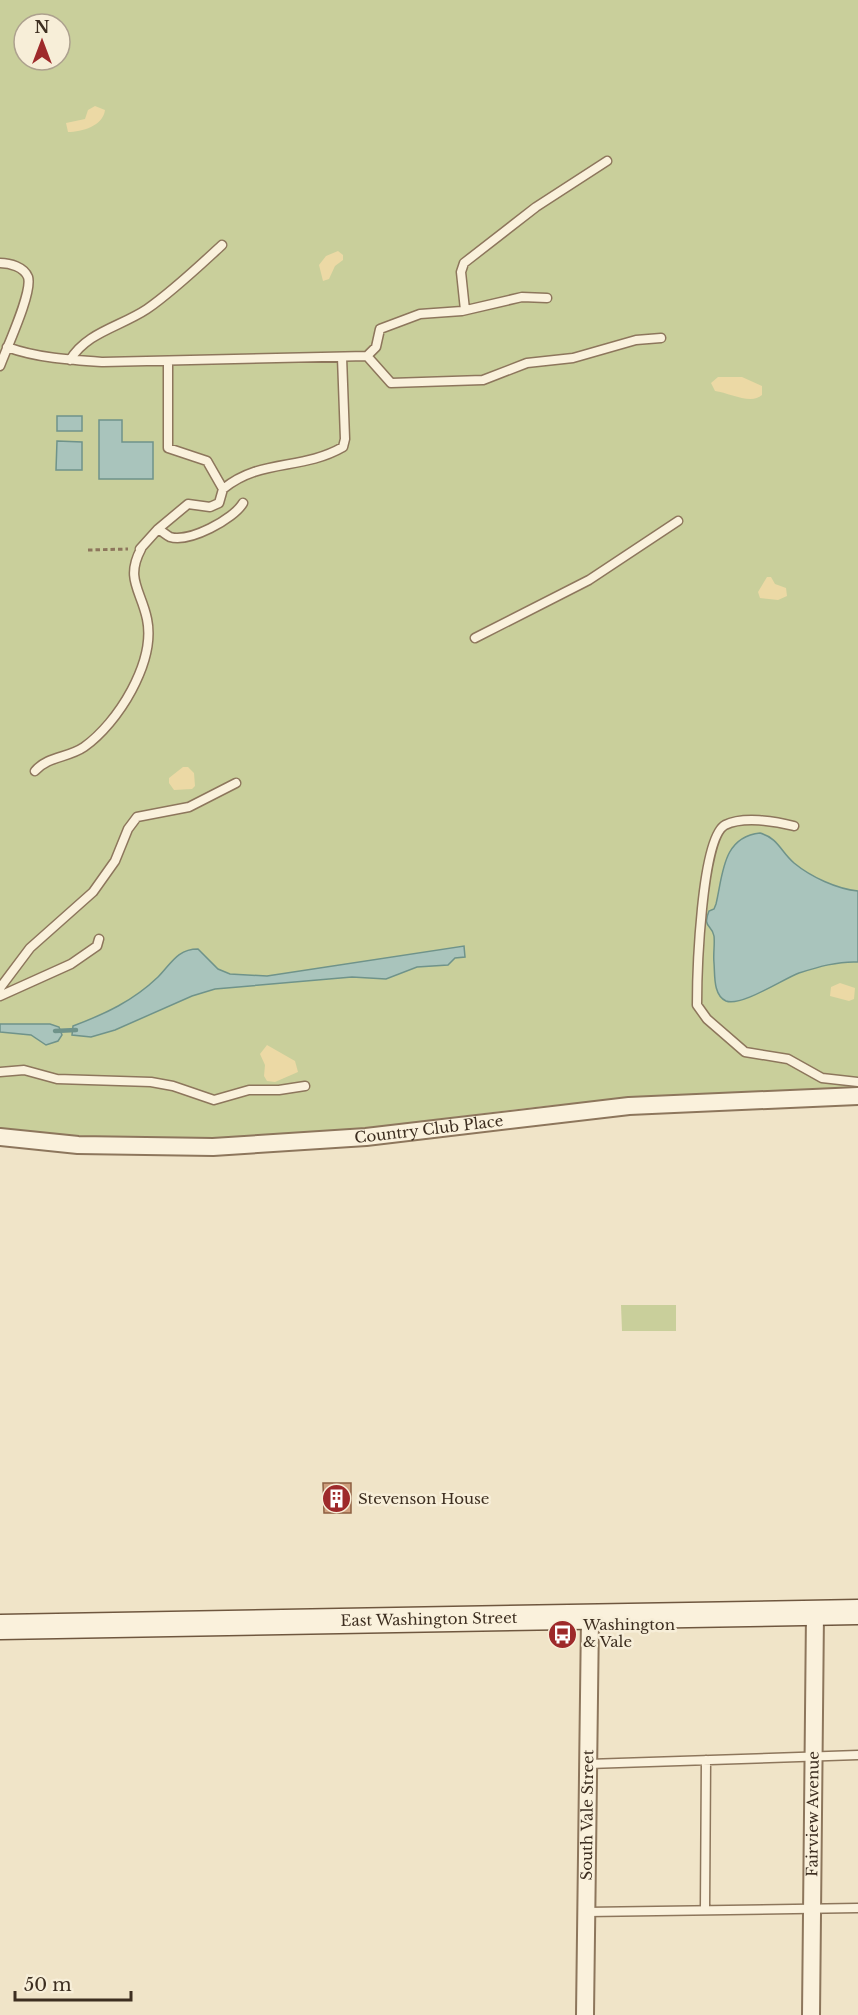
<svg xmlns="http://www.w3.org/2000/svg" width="858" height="2015" font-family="'Libre Baskerville',serif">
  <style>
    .green { fill: #c9cf9b; fill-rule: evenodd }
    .sand { fill: #ecd9a5 }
    .water { fill: #a9c4bc; stroke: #6f938a; stroke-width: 1.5 }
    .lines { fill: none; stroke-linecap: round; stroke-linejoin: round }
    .stream { stroke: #6f938a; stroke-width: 4.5 }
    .building { fill: #cf9f7d; stroke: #8d5f41; stroke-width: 1.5 }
    .service-casing { stroke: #8d765c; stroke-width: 11 }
    .minor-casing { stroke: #8d765c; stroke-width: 20 }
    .secondary-casing { stroke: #6f573f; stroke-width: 27 }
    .path { stroke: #8d765c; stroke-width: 3; stroke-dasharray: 4.5 3; stroke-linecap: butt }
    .service { stroke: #faf1dc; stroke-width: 8 }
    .minor { stroke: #faf1dc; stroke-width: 16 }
    .secondary { stroke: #faf1dc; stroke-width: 24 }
    .labels { text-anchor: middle; stroke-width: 5; stroke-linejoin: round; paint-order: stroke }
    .street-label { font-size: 15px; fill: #3d2e20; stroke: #f7eed8 }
    .poi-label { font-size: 15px; fill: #3d2e20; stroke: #f7eed8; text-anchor: start }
  </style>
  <rect width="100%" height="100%" fill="#f0e4c8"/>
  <!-- green -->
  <path class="green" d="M0,0H858V1089C757,1090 656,1095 555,1105C442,1117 330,1136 217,1139C145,1141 72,1136 0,1129ZM24,24H60V60H24Z
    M621,1305H676V1331H622Z"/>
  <!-- sand -->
  <path class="sand" d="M95,106L105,110C103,126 82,132 68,132L66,123L85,119L88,110Z
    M338,251L343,255V260L335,266L329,279L323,281L319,265L326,256Z
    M718,377H742L762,386V395C751,405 730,393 715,391L711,383Z
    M767,577H771L775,584L786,588L787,596L778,600L760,598L758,592Z
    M183,767H188L194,773L195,786L192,789L174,790L169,783V778Z
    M840,983L855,988L854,999L849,1001L830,996L831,987Z
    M267,1045L295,1061L298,1072L275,1082L267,1081L264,1076L265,1065L260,1054Z"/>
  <!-- water -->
  <path class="water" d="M57,416H82V431H57Z
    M99,420H122V442H153V479H99Z
    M57,441L82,442V470H56Z
    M760,833C778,838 781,852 794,863C811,877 837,889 858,891V962C838,961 818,967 799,973C783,979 741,1007 726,1001C713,995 715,975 714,963C713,954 715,944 714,936C712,924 702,928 709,911L714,909L716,904C723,875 722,837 760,833Z
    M464,946L465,957L455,958L448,965L417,967L386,979L352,977L215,989L192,996L115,1030L91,1037L72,1035L73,1026C105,1014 133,1001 158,977C171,964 177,949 198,949L218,969L230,974L267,976Z
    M0,1024H50L59,1027L62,1035L58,1041L46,1045L31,1035L0,1032Z"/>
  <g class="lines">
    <!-- stream -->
    <path class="stream" d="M55,1031L76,1030"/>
  </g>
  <!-- building -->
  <path class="building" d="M323,1483H351V1513H324Z"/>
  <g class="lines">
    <defs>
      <path id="service" d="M0,263C10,263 24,267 28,277C33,292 6,349 0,366
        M465,310L461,272L464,263L536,207L607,161
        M7,347C37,358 71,360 103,362L367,356L391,383L483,380L527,363L573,358L636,340L661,338
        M367,356L376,347L380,329L420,314L462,311L522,297L547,298
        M70,360C87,332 120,327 147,309C173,291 198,267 222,245
        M168,361V448L207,461L223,489
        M158,529L188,504L210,507L219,503L223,489C261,458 301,471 343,447L345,439L342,357
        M140,549L158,529C162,531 166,535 170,537C189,543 234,519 243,503
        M475,638L589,580L678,521
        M35,771C48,756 68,758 84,747C118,723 156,662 147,619C141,590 125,579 141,549
        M794,826C775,821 743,816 725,825C701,838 697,975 697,1005L707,1019L745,1052L788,1059L822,1078L858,1082
        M0,988L30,948L93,892L115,861L128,829L137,817L189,807L236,783
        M0,996L71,964L97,946L99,939
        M0,1072L24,1070L57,1079L151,1082L173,1086L214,1100L249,1090H279L305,1086
        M588,1764L858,1755
        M705,1910L706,1760
        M586,1912L858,1908"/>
      <g id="minor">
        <path id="s1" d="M0,1137L78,1145L213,1147L366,1137L629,1106L858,1096"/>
        <path id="s2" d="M585,2015L590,1617"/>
        <path id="s3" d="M811,2015L815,1613"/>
      </g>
      <g id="secondary">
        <path id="s4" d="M0,1627L858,1612"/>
      </g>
    </defs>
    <!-- service casing -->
    <use href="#service" class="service-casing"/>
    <!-- minor casing -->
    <use href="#minor" class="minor-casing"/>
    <!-- secondary casing -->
    <use href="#secondary" class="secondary-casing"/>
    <!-- path -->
    <path class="path" d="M88,550L128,549"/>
    <!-- service -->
    <use href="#service" class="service"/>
    <!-- minor -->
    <use href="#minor" class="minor"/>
    <!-- secondary -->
    <use href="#secondary" class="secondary"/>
  </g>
  <!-- icons -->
  <defs>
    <symbol id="building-disc" viewBox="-11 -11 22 22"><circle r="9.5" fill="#9e2a2b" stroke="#f7eed8"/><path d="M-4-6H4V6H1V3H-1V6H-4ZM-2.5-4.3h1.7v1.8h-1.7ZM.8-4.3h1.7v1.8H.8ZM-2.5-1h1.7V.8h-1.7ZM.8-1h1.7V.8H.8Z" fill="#fff"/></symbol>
    <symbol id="bus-disc" viewBox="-11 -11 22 22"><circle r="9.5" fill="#9e2a2b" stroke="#f7eed8"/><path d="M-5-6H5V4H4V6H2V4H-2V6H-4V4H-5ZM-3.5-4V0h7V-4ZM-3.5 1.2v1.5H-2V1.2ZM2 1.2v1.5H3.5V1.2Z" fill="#fff"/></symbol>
  </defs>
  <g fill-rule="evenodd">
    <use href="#building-disc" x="320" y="1482" width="33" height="33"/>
    <use href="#bus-disc" x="546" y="1618" width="33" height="33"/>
  </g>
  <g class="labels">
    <!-- street labels -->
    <g class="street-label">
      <text dy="5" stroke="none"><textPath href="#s1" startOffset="430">Country Club Place</textPath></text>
      <text dy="5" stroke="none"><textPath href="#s4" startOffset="429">East Washington Street</textPath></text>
      <text dy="5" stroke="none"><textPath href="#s3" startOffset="201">Fairview Avenue</textPath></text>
      <text dy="5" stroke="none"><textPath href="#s2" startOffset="200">South Vale Street</textPath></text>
    </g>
    <!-- poi labels -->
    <g class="poi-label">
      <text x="358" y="1504">Stevenson House</text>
      <text x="583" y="1630">Washington<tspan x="583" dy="17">&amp; Vale</tspan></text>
    </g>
  </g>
  <!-- north arrow -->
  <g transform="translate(42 42)"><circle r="28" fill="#f7eed8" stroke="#ada18e" stroke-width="1.5"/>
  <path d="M0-4.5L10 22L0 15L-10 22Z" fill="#9e2a2b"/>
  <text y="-9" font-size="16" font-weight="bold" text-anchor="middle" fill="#3d2e20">N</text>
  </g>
  <!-- scale -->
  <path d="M15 1991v9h116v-9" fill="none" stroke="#3d2e20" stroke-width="3"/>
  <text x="24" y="1991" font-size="18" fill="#3d2e20" stroke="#f7eed8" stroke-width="4.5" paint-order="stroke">50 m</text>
</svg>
